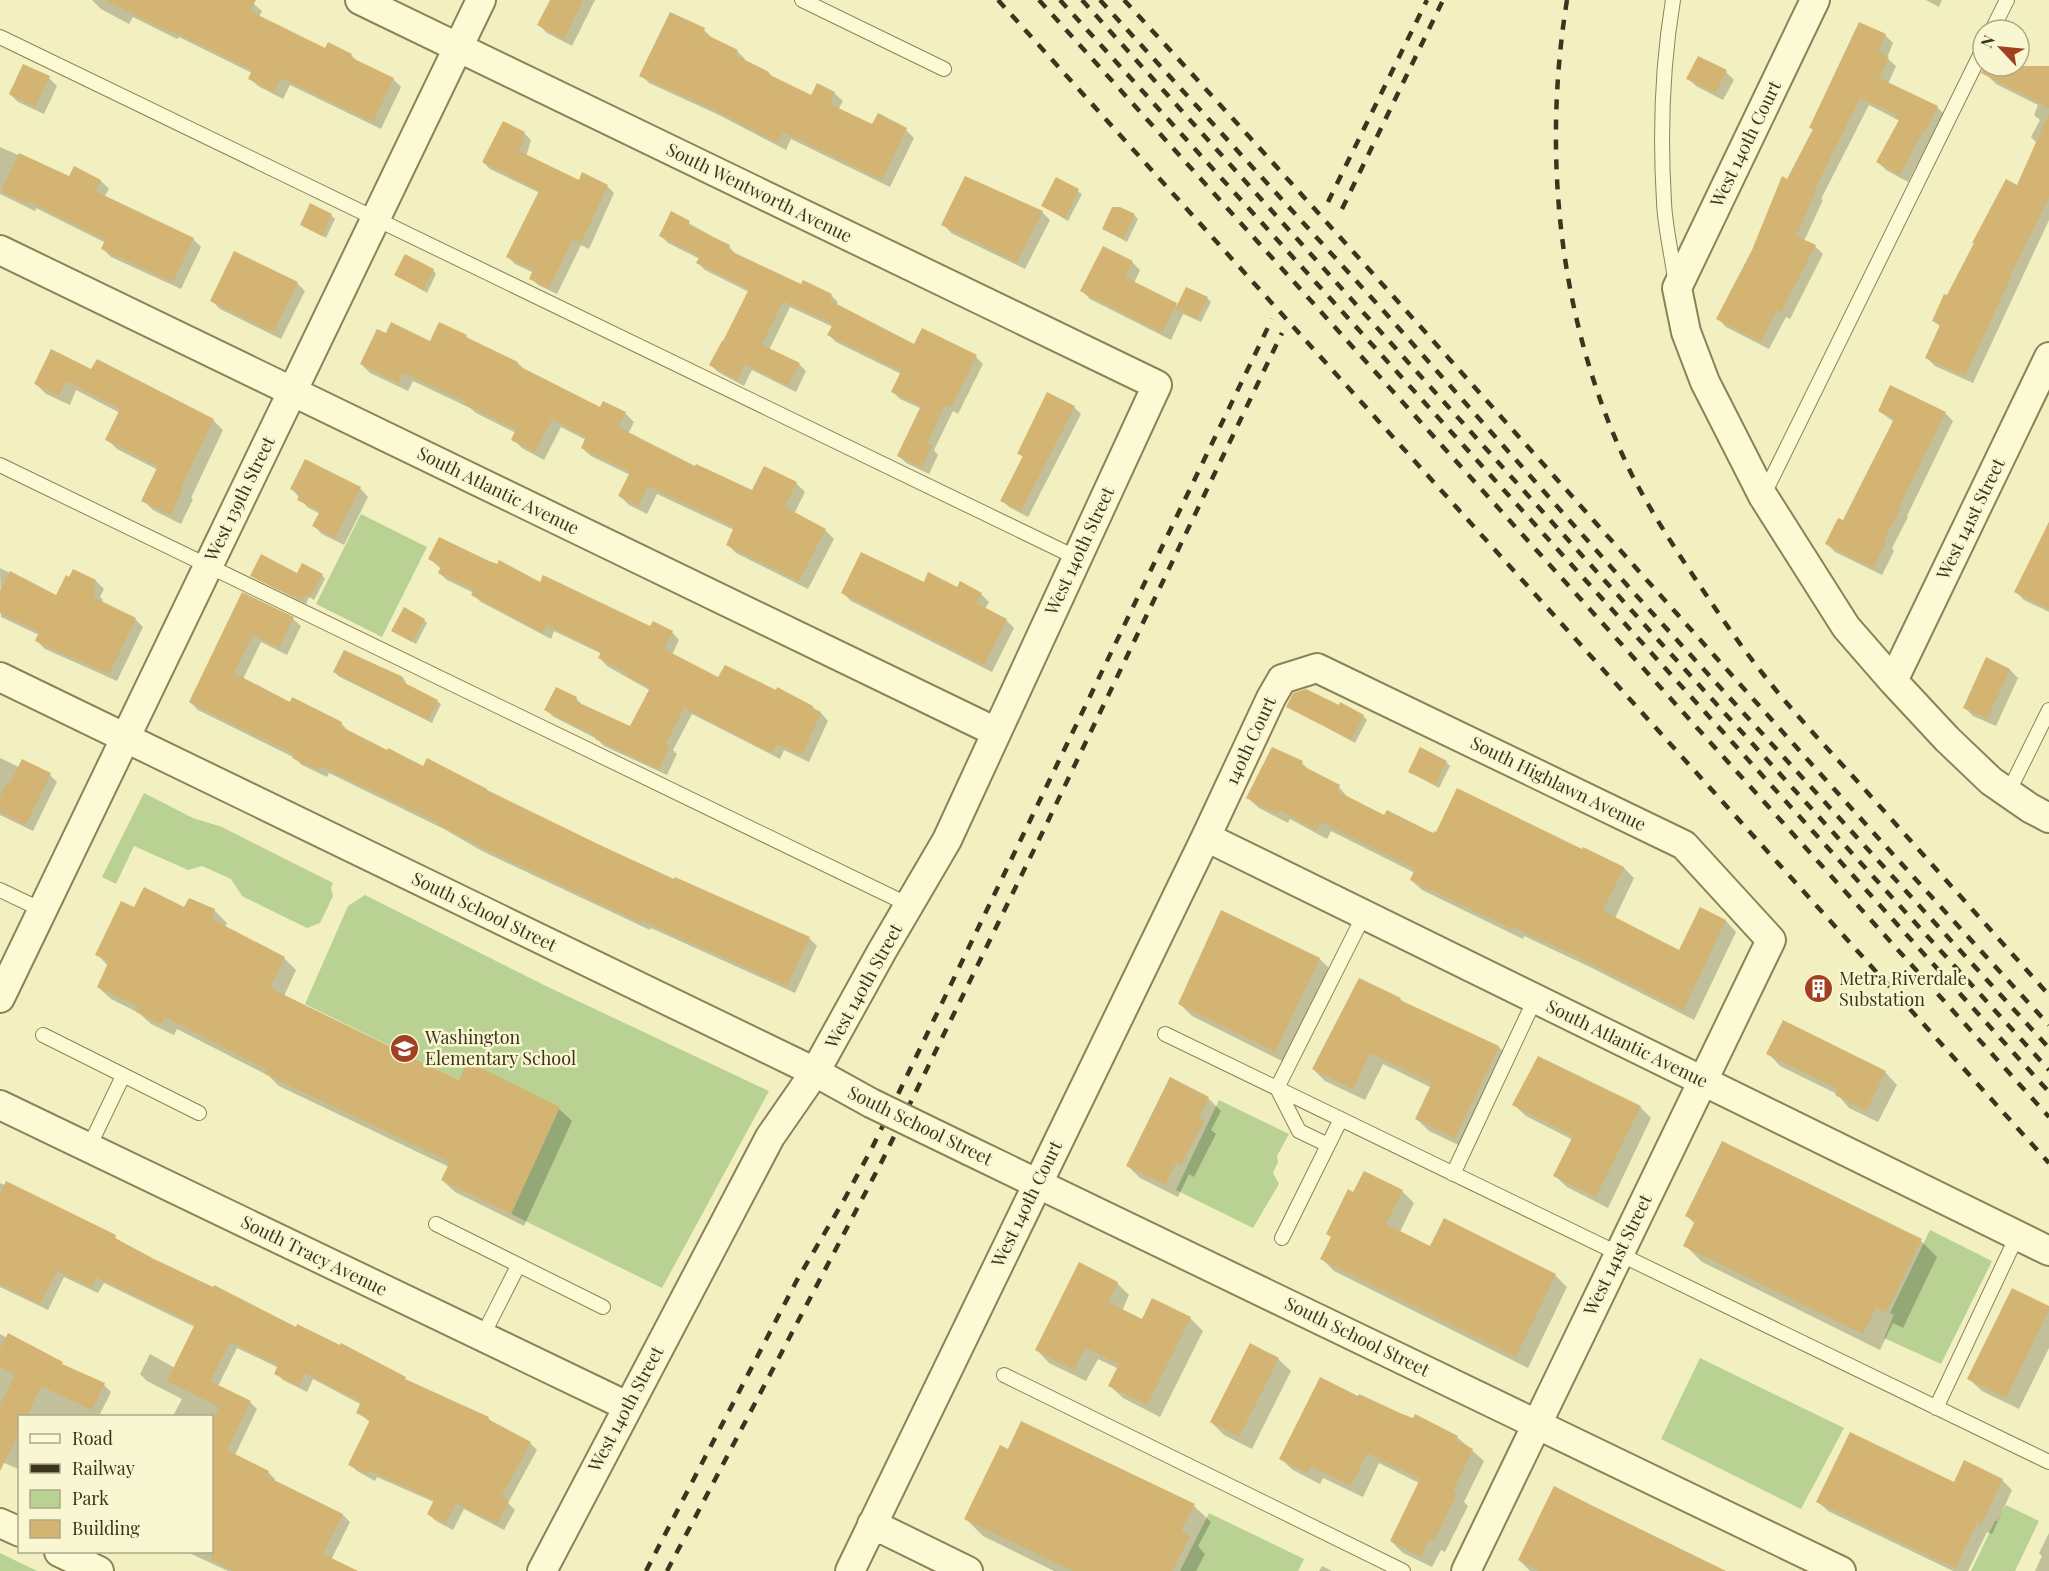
<svg xmlns="http://www.w3.org/2000/svg" width="2049" height="1571" font-family="'Playfair Display',serif">
  <style>
    .green { fill: #bad194 }
    .shadow { fill: #0003 }
    .building { fill: #d4b473 }
    .lines { fill: none; stroke-linecap: round; stroke-linejoin: round }
    .lane-casing { stroke: #8d8257; stroke-width: 16 }
    .street-casing { stroke: #8d8257; stroke-width: 32 }
    .lane { stroke: #fcfad5; stroke-width: 14 }
    .street { stroke: #fcfad5; stroke-width: 28 }
    .rail { stroke: #3c341c; stroke-width: 4.5; stroke-dasharray: 10 10; stroke-linecap: butt }
    .street-bridge-casing { stroke: #8d8257; stroke-width: 32; stroke-linecap: butt }
    .street-bridge { stroke: #fcfad5; stroke-width: 28 }
    .labels { text-anchor: middle; stroke-width: 5; stroke-linejoin: round; paint-order: stroke }
    .street-label { font-size: 18px; fill: #3c341c; stroke: #f9f7d1 }
    .poi-label { font-size: 18px; fill: #3c341c; stroke: #f9f7d1; text-anchor: start }
  </style>
  <rect width="100%" height="100%" fill="#f2f0c1"/>
  <!-- green -->
  <path class="green" d="M361,514L427,547L382,637L316,604Z
    M144,793L193,818L222,827L333,883L331,888L333,896L320,923L307,928L242,896L231,879L202,866L188,870L134,846L116,884L102,877Z
    M365,895L546,986L769,1091L662,1288L511,1214L560,1107L459,1080L305,1004L348,906Z
    M1219,1100L1289,1134L1277,1156L1278,1162L1273,1173L1279,1184L1253,1228L1176,1190Z
    M1930,1230L1992,1261L1941,1364L1884,1338L1894,1315L1890,1313Z
    M1700,1358L1844,1428L1801,1509L1661,1439Z
    M2006,1505L2039,1521L2015,1571H1971L1995,1521H1997Z
    M1209,1513L1304,1559L1298,1571H1180Z
    M0,1553L37,1571H0Z"/>
  <!-- shadow -->
  <path class="shadow" d="M92,0H249L262,11L259,17L326,50L351,55L359,63L393,79L401,87L381,129L290,85L283,99L258,86L250,78L252,73L179,37L177,39L133,17L129,24L101,9Z
    M552,0H595L572,46L547,33L539,25Z
    M1926,0H1942L1939,7Z
    M704,30L712,38L737,51L745,59L744,61L769,73L773,78L812,97L834,93L843,101L838,110L873,126L906,130L914,138L890,187L791,139L786,150L719,115L649,83L641,75Z
    M1885,35L1893,43L1887,58L1896,66L1888,84L1937,107L1945,115L1934,139L1931,138L1908,182L1886,170L1878,162L1900,121L1869,105L1821,199L1823,200L1804,241L1815,246L1823,254L1790,319L1786,317L1769,349L1726,327L1718,319L1814,130L1811,127Z
    M1993,66H2014L2049,84V220L1973,383L1935,366L1927,358L1941,327L1934,321L2017,187L2037,143L2031,137L2040,120L2034,115L2038,105L1996,84L1988,76Z
    M1726,72L1734,80L1723,100L1696,86L1688,78Z
    M49,78L57,86L44,114L18,102L10,94Z
    M524,133L531,140L526,157L579,182L607,186L614,193L589,249L581,245L557,294L538,285L531,278L534,273L515,264L508,257L540,193L490,169L483,162Z
    M0,147L70,178L75,168L101,181L109,189L104,197L193,239L201,247L181,289L111,257L103,249L106,243L36,208L35,211L0,194Z
    M1056,179L1082,194L1068,221L1043,206Z
    M1042,212L1050,220L1025,269L951,233L943,224Z
    M671,213L729,246L736,255L802,286L831,295L838,302L836,306L915,346L976,357L983,364L958,414L953,411L934,450L938,455L929,474L906,463L899,456L922,409L900,399L893,392L901,374L836,342L829,335L833,327L790,307L769,350L799,364L806,371L796,392L752,370L744,386L718,372L711,365L749,292L705,270L698,263L700,259L668,243L661,236Z
    M331,215L335,219L326,238L302,225Z
    M1134,215L1138,219L1127,242L1103,229Z
    M1132,262L1140,270L1134,283L1178,306L1207,298L1211,302L1201,322L1183,314L1171,340L1090,299L1082,291Z
    M433,270L436,274L427,293L396,275Z
    M297,283L305,291L281,339L220,309L212,301Z
    M466,336L471,341L518,363L526,371L601,409L625,413L634,422L628,434L696,468L753,492L796,483L805,492L794,514L825,530L834,539L808,589L736,553L727,544L734,530L657,494L647,514L629,505L620,496L630,475L591,456L582,448L586,440L561,427L544,460L522,448L513,439L516,433L476,413L470,408L413,381L408,391L370,373L361,364L431,343Z
    M92,371L213,420L223,430L191,498L193,499L181,524L153,510L143,500L158,470L117,449L107,439L120,413L76,390L70,405L46,394L36,384Z
    M1074,407L1081,414L1028,517L1009,507L1002,500L1024,458L1019,453Z
    M1879,411L1945,413L1953,421L1907,516L1908,517L1892,548L1894,551L1882,575L1835,552L1827,544L1844,522L1894,422Z
    M360,488L368,497L344,545L322,534L314,526L320,514L307,507L292,489Z
    M2049,522V612L2024,600L2016,592Z
    M430,559L488,562L651,628L672,632L679,640L672,655L719,679L776,692L777,689L821,713L828,721L809,762L784,750L780,759L692,714L673,750L677,754L667,775L604,746L597,739L554,717L546,710L576,698L583,706L631,728L651,691L607,666L600,658L602,654L554,631L551,639L481,602L473,595L474,593L447,580L439,573L441,569Z
    M0,568L57,597L96,581L104,589L100,597L103,600L101,603L135,619L143,627L117,681L45,649L37,641L39,635L1,617Z
    M297,574L322,575L325,579L314,600L309,597L306,604L256,579L252,576Z
    M924,584L981,594L989,602L985,609L1006,620L1014,628L992,672L851,601L843,593Z
    M243,594L293,619L301,626L287,655L261,642L243,679L290,704L341,723L349,732L424,768L491,794L675,881L676,879L810,939L817,946L795,993L651,928L650,930L482,851L444,829L329,773L327,777L302,765L293,757L198,710L190,702Z
    M424,620L427,623L416,644L393,630Z
    M345,652L403,678L406,682L405,684L437,701L441,704L432,723L338,676L335,672Z
    M1987,659L2010,670L2018,678L1996,726L1973,716L1965,708Z
    M1288,706L1363,716L1367,720L1355,743Z
    M0,758L19,767L22,761L50,775L57,782L33,831L0,815Z
    M1446,762L1450,766L1439,788L1410,772Z
    M1302,763L1312,773L1339,787L1349,799L1385,817L1433,835L1583,851L1584,849L1624,868L1634,878L1615,918L1680,952L1701,909L1726,921L1736,932L1694,1020L1590,967L1524,936L1523,939L1422,890L1411,880L1415,873L1331,831L1327,839L1290,819L1288,823L1259,808L1248,798Z
    M189,900L215,911L227,923L225,928L284,958L296,970L284,996L460,1082L468,1063L559,1109L572,1121L524,1226L455,1192L442,1180L449,1167L279,1086L269,1076L177,1029L174,1035L151,1024L139,1013L111,999L98,987L108,966L97,954L134,909H185Z
    M1222,912L1320,959L1332,971L1288,1064L1192,1016L1180,1004Z
    M1400,999L1404,1003L1499,1047L1510,1059L1467,1149L1429,1131L1417,1119L1432,1088L1383,1064L1365,1100L1325,1081L1313,1069Z
    M1768,1053L1885,1072L1897,1085L1878,1122L1849,1108L1837,1094L1780,1066Z
    M1171,1079L1208,1098L1221,1111L1211,1130L1216,1134L1194,1177L1189,1174L1178,1197L1140,1178L1128,1166Z
    M1514,1105L1640,1107L1651,1118L1608,1208L1567,1187L1555,1176L1573,1140L1526,1116Z
    M0,1183L115,1237L122,1244L297,1329L488,1418L493,1423L530,1443L537,1450L508,1503L515,1510L504,1530L464,1509L453,1530L436,1521L428,1514L434,1502L377,1477L375,1481L357,1471L350,1464L371,1423L358,1412L362,1405L313,1379L307,1392L283,1380L276,1373L279,1368L237,1348L218,1386L250,1402L257,1409L235,1455L268,1472L275,1479L274,1481L343,1515L350,1522L331,1560L354,1571H228L187,1552H212V1416H173L182,1399L147,1381L140,1374L150,1354L175,1368L195,1327L104,1283L98,1293L64,1277L48,1310L0,1287Z
    M1402,1191L1414,1203L1400,1232L1431,1248L1555,1275L1567,1287L1528,1368L1334,1271L1322,1259L1332,1238L1328,1234L1354,1194Z
    M1687,1216L1921,1241L1937,1257L1903,1328L1893,1323L1880,1350L1702,1262L1685,1245L1695,1224Z
    M1117,1283L1129,1295L1122,1311L1142,1321L1190,1318L1203,1331L1160,1417L1123,1398L1110,1386L1119,1369L1098,1359L1086,1381L1049,1363L1037,1350Z
    M2049,1307V1348L2019,1409L1982,1391L1969,1379Z
    M0,1334L7,1338L9,1335L66,1367L104,1385L111,1392L99,1416H20V1470L0,1461Z
    M1278,1359L1291,1371L1252,1449L1224,1435L1211,1422Z
    M1359,1398L1414,1420L1416,1416L1457,1437L1484,1461L1464,1502L1468,1506L1445,1552L1441,1550L1432,1567L1403,1553L1391,1541L1419,1483L1379,1463L1363,1497L1323,1478L1320,1484L1293,1470L1281,1459Z
    M1022,1423L1194,1506L1211,1522L1198,1546L1205,1554L1196,1571H1054L983,1536L966,1519L1008,1451Z
    M2002,1480L2012,1490L1992,1534L1987,1532L1968,1571H1953L1828,1511L1817,1501L1954,1484Z
    M2049,1533V1571H2035L2042,1556L2039,1553Z
    M1519,1560L1720,1571H1530Z
    M1322,1566L1332,1571H1319Z"/>
  <!-- building -->
  <path class="building" d="M105,0H256L250,11L325,48L328,42L352,54L350,57L394,78L373,122L281,78L274,92L248,79L252,70L170,30L169,32Z
    M550,0H583L564,39L537,25Z
    M670,12L705,28L703,33L738,50L735,55L769,72L768,74L811,95L817,83L835,92L830,104L872,124L878,113L907,128L882,180L783,132L778,143L710,108L639,76Z
    M1859,22L1886,34L1878,52L1889,57L1879,78L1938,106L1925,132L1923,131L1900,175L1876,162L1899,120L1895,118L1897,115L1860,98L1814,191H1816L1796,236L1816,245L1781,312L1777,310L1761,342L1716,319L1752,250L1782,176L1787,179L1813,129L1809,128Z
    M1698,56L1727,70L1715,93L1686,79Z
    M23,64L50,76L35,107L9,94Z
    M1985,66H2049V108L1981,73Z
    M2049,113V198L2010,276L2011,277L1965,376L1925,358L1940,325L1932,321L1944,294L1947,295L1974,243H1972L2006,179L2017,185Z
    M503,121L525,132L522,139L524,140L519,151L579,180L582,172L608,185L581,243L573,239L549,288L529,279L533,270L506,257L539,191L482,162Z
    M19,153L69,176L74,166L101,180L95,191L194,238L173,282L101,249L105,240L28,201L27,204L1,191Z
    M965,176L1043,211L1017,262L941,225Z
    M1056,177L1079,189L1065,218L1041,206Z
    M310,203L332,214L322,236L300,225Z
    M1112,207H1120L1135,214L1123,239L1102,229Z
    M671,211L690,221L688,225L730,245L728,249L737,254L801,284L803,280L832,294L829,300L914,344L922,328L977,355L951,408L945,405L927,444L932,446L922,468L897,456L921,406L891,392L901,371L827,335L833,324L783,301L762,345L800,363L788,386L745,364L737,380L709,365L722,341H723L749,289L696,263L700,256L659,236Z
    M1103,246L1133,261L1125,277L1177,303L1162,333L1080,291Z
    M234,251L298,282L273,332L210,301Z
    M405,254L434,269L423,290L394,275Z
    M1186,287L1208,297L1197,319L1175,309Z
    M391,322L430,341L439,322L467,335L466,337L518,362L517,365L600,407L603,401L626,412L618,427L695,466L696,464L752,490L764,466L797,482L785,507L826,529L799,581L726,545L734,527L648,486L638,506L618,496L630,472L581,448L586,437L552,419L535,452L511,440L516,429L465,405L466,402L404,373L398,383L360,364L377,329L386,333Z
    M51,349L91,369L97,359L214,419L181,487L183,488L171,515L141,501L158,466L105,440L120,409L66,381L59,396L34,384Z
    M1890,385L1946,412L1899,507L1901,508L1884,540L1887,541L1873,568L1825,544L1838,518L1843,520L1894,419L1878,411Z
    M1047,392L1075,406L1021,511L1000,501L1023,456L1017,454Z
    M305,459L361,487L335,538L312,526L320,511L297,500L300,494L290,489Z
    M2049,522V609L2014,592Z
    M439,537L489,561L497,564L499,560L540,582L543,575L650,626L653,621L673,631L664,649L718,677L725,665L776,690L777,687L813,706V708L821,712L802,755L777,744L772,753L684,708L666,743L670,745L659,769L595,739L596,736L544,710L556,687L577,697L575,701L630,726L650,688L626,676L627,673L598,658L601,652L547,625L543,633L471,595L474,590L438,573L441,566L428,559Z
    M861,552L924,582L928,572L957,587L960,581L982,593L976,603L1007,619L984,665L841,593Z
    M261,554L297,573L302,563L323,574L310,597L305,594L302,601L250,576Z
    M73,569L96,580L93,589L96,590L93,597L136,618L109,674L35,641L39,632L0,613V591L10,571L56,595L66,575L69,577Z
    M242,592L294,617L279,648L253,635L234,673L290,702L292,697L342,722L340,726L387,750L388,748L423,766L427,758L487,789V790L602,846L674,879L675,877L810,937L787,986L643,921L642,923L569,889L473,843V842L438,825L439,823L320,766L318,770L292,758L294,754L189,702Z
    M404,607L425,619L412,642L391,631Z
    M344,650L403,677L401,681L438,700L428,720L333,672Z
    M1986,657L2010,669L1987,719L1963,708Z
    M1306,689L1339,705L1340,702L1364,715L1351,740L1286,707L1293,693Z
    M1272,747L1303,761L1301,765L1340,785L1337,791L1384,815L1387,810L1433,833L1434,831L1436,832L1457,788L1582,849L1583,847L1624,867L1603,911L1679,950L1700,907L1726,920L1683,1011L1578,957L1513,927L1512,929L1410,880L1415,869L1321,822L1316,830L1279,810L1277,814L1246,798Z
    M1420,747L1447,761L1435,785L1408,772Z
    M22,759L51,773L26,825L0,812V797L7,782L10,783Z
    M144,887L184,907L189,898L215,909L212,919L285,957L270,988L459,1080L467,1061L560,1107L511,1214L441,1180L450,1162L265,1074L267,1070L165,1017L161,1024L136,1012L139,1007L97,987L109,961L95,955L121,901L134,907Z
    M1221,910L1320,958L1275,1052L1178,1004Z
    M1359,978L1401,998L1400,1000L1499,1046L1455,1138L1415,1119L1432,1083L1370,1053L1353,1089L1312,1069Z
    M1783,1020L1886,1071L1866,1111L1835,1095L1838,1089L1766,1054Z
    M1538,1056L1641,1106L1596,1197L1553,1176L1573,1136L1512,1105Z
    M1170,1077L1209,1097L1199,1118L1204,1121L1181,1165L1176,1163L1165,1185L1126,1166Z
    M1722,1141L1922,1239L1886,1313L1876,1308L1863,1334L1683,1246L1695,1221L1685,1216Z
    M1364,1171L1403,1190L1386,1224L1430,1246L1444,1218L1556,1274L1516,1357L1320,1259L1331,1237L1326,1234L1348,1189L1353,1192Z
    M6,1181L116,1235L115,1238L154,1259L213,1287L214,1285L296,1327L297,1324L340,1345L341,1343L406,1377L405,1379L489,1417L488,1419L531,1442L501,1497L509,1501L497,1524L456,1503L445,1524L427,1514L434,1500L370,1471L368,1475L348,1465L370,1420L356,1413L361,1402L305,1373L299,1386L274,1374L278,1365L230,1342L210,1381L251,1401L227,1450L269,1471L266,1476L343,1514L323,1554L358,1571H233L212,1560V1421L219,1407L167,1381L195,1324L96,1277L91,1287L57,1271L40,1304L0,1284V1194Z
    M1079,1262L1118,1282L1108,1302L1142,1319L1152,1298L1191,1317L1147,1405L1108,1386L1119,1364L1085,1348L1074,1370L1035,1350Z
    M2012,1288L2049,1306V1310L2006,1398L1967,1379Z
    M8,1333L63,1362L62,1364L105,1383L92,1410L41,1386L27,1416H20V1431L0,1471V1405L15,1375L0,1367V1349Z
    M1250,1343L1279,1358L1239,1437L1210,1422Z
    M1320,1377L1358,1396L1359,1394L1400,1413L1413,1418L1415,1414L1458,1436L1456,1440L1473,1449L1453,1491L1457,1493L1434,1541L1429,1539L1421,1557L1390,1541L1420,1479L1367,1453L1351,1486L1311,1467L1308,1473L1279,1459Z
    M1021,1421L1195,1504L1181,1531L1190,1536L1172,1571H1073L964,1519L1000,1445L1008,1449Z
    M1850,1432L1954,1482L1964,1460L2003,1479L1981,1525L1977,1523L1955,1568L1816,1502Z
    M1554,1486L1589,1504L1726,1571H1539L1518,1560Z"/>
  <g class="lines">
    <defs>
      <path id="lane" d="M802,0L944,69
        M1673,0C1662,66 1660,136 1664,202C1665,228 1672,254 1675,280
        M1992,30L2007,0
        M0,37L1077,558
        M0,465L909,905
        M1764,494L1983,49
        M2008,793L2049,710
        M0,890L42,910
        M1165,1034L2049,1462
        M43,1035L199,1113
        M1328,1145L1299,1131L1277,1088L1364,915
        M89,1147L123,1076
        M1453,1174L1535,999
        M436,1224L603,1307
        M1282,1238L1341,1119
        M482,1337L518,1266
        M1004,1375L1403,1571
        M1936,1408L2017,1236"/>
      <path id="street" d="M360,0L1157,385L947,840L882,951L815,1072L770,1137L542,1571
        M1815,0L1677,288L1686,332L1705,382L1763,496L1846,627L1893,681L1947,739L1991,781L2030,808L2049,818
        M0,250L996,732
        M0,677L815,1072L871,1103
        M1893,681L2049,357
        M1206,837L2049,1251
        M0,998L481,0
        M0,1105L627,1406
        M970,1151L1841,1571
        M0,1523L20,1532
        M872,1524L968,1571
        M59,1552L99,1571
        M850,1571L1206,837L1271,698L1282,679L1317,668L1684,845L1771,940L1466,1571"/>
    </defs>
    <!-- lane casing -->
    <use href="#lane" class="lane-casing"/>
    <!-- street casing -->
    <use href="#street" class="street-casing"/>
    <!-- lane -->
    <use href="#lane" class="lane"/>
    <!-- street -->
    <use href="#street" class="street"/>
    <!-- rail -->
    <path class="rail" d="M998,0L2049,1163
      M1039,0L2049,1117
      M1060,0L2049,1092
      M1082,0L1660,642L2049,1070
      M1100,0L1380,307L1635,594L2049,1048
      M1124,0C1436,338 1737,687 2049,1025
      M1567,0C1541,160 1560,329 1632,475C1648,506 1667,536 1686,565C1711,602 1735,639 1763,674C1795,715 1832,753 1867,792C1927,859 1988,927 2049,995
      M1328,202L1427,0
      M1342,209L1443,0
      M646,1571L797,1280L844,1200L873,1146L1272,319
      M667,1571L882,1161L1047,823L1282,333"/>
    <defs>
      <path id="street-bridge" d="M871,1103L970,1151"/>
    </defs>
    <!-- street-bridge casing -->
    <use href="#street-bridge" class="street-bridge-casing"/>
    <!-- street-bridge -->
    <use href="#street-bridge" class="street-bridge"/>
  </g>
  <!-- icons -->
  <defs>
    <symbol id="building-disc" viewBox="-11 -11 22 22"><circle r="9.5" fill="#a24121" stroke="#f9f7d1"/><path d="M-4-6H4V6H1V3H-1V6H-4ZM-2.5-4.3h1.7v1.8h-1.7ZM.8-4.3h1.7v1.8H.8ZM-2.5-1h1.7V.8h-1.7ZM.8-1h1.7V.8H.8Z" fill="#fff"/></symbol>
    <symbol id="school-disc" viewBox="-11 -11 22 22"><circle r="9.5" fill="#a24121" stroke="#f9f7d1"/><path d="M0-5L7-2L0 1L-7-2ZM-4 1L0 2.5L4 1V4Q0 6-4 4Z" fill="#fff"/></symbol>
  </defs>
  <g fill-rule="evenodd">
    <use href="#building-disc" x="1802" y="972" width="33" height="33"/>
    <use href="#school-disc" x="388" y="1032" width="33" height="33"/>
  </g>
  <g class="labels">
    <!-- street labels -->
    <g class="street-label">
      <text transform="translate(1746 144) rotate(-64)" y="6">West 140th Court</text>
      <text transform="translate(759 193) rotate(26)" y="6">South Wentworth Avenue</text>
      <text transform="translate(498 491) rotate(26)" y="6">South Atlantic Avenue</text>
      <text transform="translate(240 499) rotate(-64)" y="6">West 139th Street</text>
      <text transform="translate(1971 519) rotate(-64)" y="6">West 141st Street</text>
      <text transform="translate(1080 551) rotate(-65)" y="6">West 140th Street</text>
      <text transform="translate(1251 741) rotate(-65)" y="6">140th Court</text>
      <text transform="translate(1558 784) rotate(26)" y="6">South Highlawn Avenue</text>
      <text transform="translate(484 912) rotate(26)" y="6">South School Street</text>
      <text transform="translate(864 986) rotate(-61)" y="6">West 140th Street</text>
      <text transform="translate(1627 1044) rotate(26)" y="6">South Atlantic Avenue</text>
      <text transform="translate(920 1126) rotate(26)" y="6">South School Street</text>
      <text transform="translate(1027 1204) rotate(-64)" y="6">West 140th Court</text>
      <text transform="translate(1618 1255) rotate(-64)" y="6">West 141st Street</text>
      <text transform="translate(314 1256) rotate(26)" y="6">South Tracy Avenue</text>
      <text transform="translate(1357 1337) rotate(26)" y="6">South School Street</text>
      <text transform="translate(626 1409) rotate(-62)" y="6">West 140th Street</text>
    </g>
    <!-- poi labels -->
    <g class="poi-label">
      <text x="1839" y="985">Metra Riverdale<tspan x="1839" dy="21">Substation</tspan></text>
      <text x="425" y="1044">Washington<tspan x="425" dy="21">Elementary School</tspan></text>
    </g>
  </g>
  <!-- legend -->
  <rect x="18" y="1415" width="195" height="138" fill="#f9f7d1" stroke="#ada989" stroke-width="1.5"/>
  <rect x="30" y="1434" width="30" height="9" fill="#fcfad5" stroke="#ada989" stroke-width="1.5"/>
  <text x="72" y="1445" font-size="18" fill="#3c341c">Road</text>
  <rect x="30" y="1464" width="30" height="9" fill="#3c341c" stroke="#ada989" stroke-width="1.5"/>
  <text x="72" y="1475" font-size="18" fill="#3c341c">Railway</text>
  <rect x="30" y="1490" width="30" height="18" fill="#bad194" stroke="#ada989" stroke-width="1.5"/>
  <text x="72" y="1505" font-size="18" fill="#3c341c">Park</text>
  <rect x="30" y="1520" width="30" height="18" fill="#d4b473" stroke="#ada989" stroke-width="1.5"/>
  <text x="72" y="1535" font-size="18" fill="#3c341c">Building</text>
  <!-- north arrow -->
  <g transform="translate(2001 48) rotate(296)"><circle r="28" fill="#f9f7d1" stroke="#ada989" stroke-width="1.5"/>
  <path d="M0-4.5L10 22L0 15L-10 22Z" fill="#a24121"/>
  <text y="-9" font-size="16" font-weight="bold" text-anchor="middle" fill="#3c341c">N</text>
  </g>
</svg>
